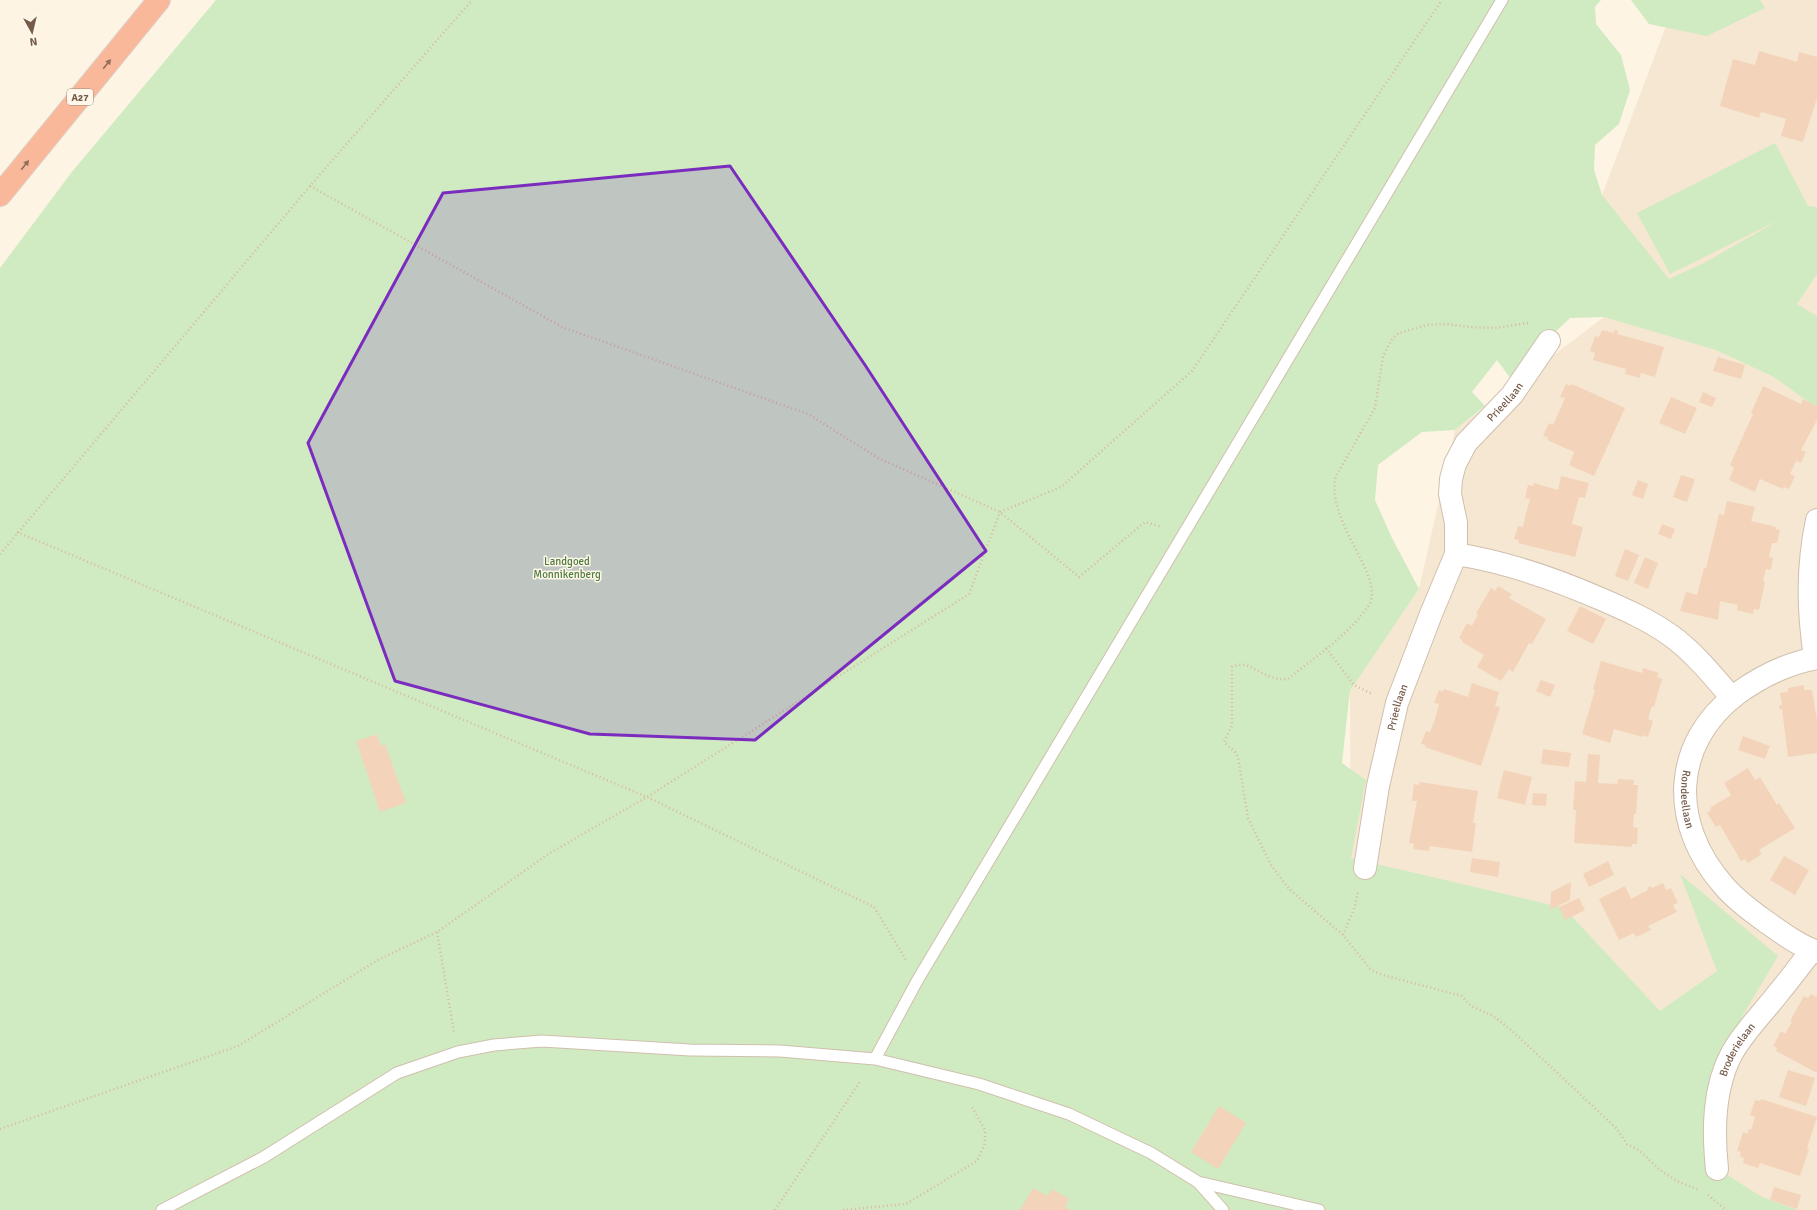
<svg xmlns="http://www.w3.org/2000/svg" width="1817" height="1210" font-family="Signika,sans-serif">
  <style>
    .residential { fill: #f5e7d2 }
    .green { fill: #d0ebc2 }
    .building { fill: #f3d4ba }
    .lines { fill: none; stroke-linecap: round; stroke-linejoin: round }
    .service-casing { stroke: #d0bfad; stroke-width: 13 }
    .minor-casing { stroke: #d0bfad; stroke-width: 24 }
    .motorway-casing { stroke: #dbd4d0; stroke-width: 24 }
    .path { stroke: #d8b89d; stroke-width: 2.5; stroke-dasharray: 1 3; stroke-linecap: butt }
    .service { stroke: #fff; stroke-width: 11 }
    .minor { stroke: #fff; stroke-width: 22 }
    .motorway { stroke: #f9b899; stroke-width: 22 }
    .oneway { fill: #906e59 }
    .marked { fill: #7b2cbf; fill-opacity: 0.2; stroke: #7b2cbf; stroke-width: 3; stroke-linejoin: round }
    .labels { text-anchor: middle; stroke-width: 3; stroke-linejoin: round; paint-order: stroke }
    .shield { fill: #fff8ea; stroke: #9f8a79; stroke-width: 1 }
    .shield-label { font-size: 10px; font-weight: bold; fill: #765b49 }
    .street-label { font-size: 11px; fill: #765b49; stroke: #fff8ea }
    .park-label { font-size: 11px; fill: #4e7c40; stroke: #fff8ea }
  </style>
  <rect width="100%" height="100%" fill="#fdf4e3"/>
  <!-- residential -->
  <path class="residential" d="M1676,0H1817V1210H1784L1695,1176L1351,858L1350,691L1419,589L1455,430L1604,317L1602,195Z"/>
  <!-- green -->
  <path class="green" d="M216,0H1601L1595,7L1596,24L1621,55L1630,90L1619,124L1595,145L1594,170L1602,195L1669,279L1704,263L1781,219L1670,274L1637,213L1775,143L1808,206L1817,207V274L1797,304L1817,316V408L1774,377L1716,350L1604,317L1570,318L1550,337L1530,348L1511,379L1497,360L1472,392L1485,406L1455,430L1422,432L1378,465L1375,500L1392,538L1419,589L1350,691L1342,763L1366,780L1351,858L1564,908L1660,1011L1717,971L1680,874L1778,956L1743,1015L1712,1083L1710,1164L1762,1197L1798,1210H0V268L71,173Z
    M1631,0H1760L1765,8L1707,36L1649,24Z"/>
  <!-- building -->
  <path class="building" d="M1759,51L1797,62L1799,52L1817,57V98L1803,142L1781,136L1786,119L1761,112L1759,118L1720,106L1733,59L1755,65Z
    M1602,330L1614,333V330L1618,331L1617,334L1664,347L1655,377L1641,373L1640,378L1625,374L1626,369L1593,360L1595,353L1590,351L1595,336L1599,337Z
    M1718,357L1745,365L1741,379L1713,371Z
    M1566,384L1570,386L1572,384L1625,408L1594,476L1569,465L1574,452L1547,440L1548,437L1543,436L1549,423L1553,425L1559,412L1565,398L1560,397Z
    M1763,386L1801,404L1803,399L1817,406V420L1801,450L1806,452L1801,463L1796,461L1790,474L1795,476L1789,489L1784,487L1783,489L1760,479L1755,492L1729,480L1734,468L1730,465L1753,414L1751,413Z
    M1703,392L1716,398L1712,407L1699,402Z
    M1671,397L1697,408L1685,434L1659,423Z
    M1681,475L1695,479L1687,502L1673,497Z
    M1561,476L1589,483L1585,498L1579,497L1572,524L1583,527L1575,557L1518,543L1519,540L1514,539L1518,526L1523,527L1526,513L1530,499L1525,498L1528,485L1533,486L1534,483L1558,490Z
    M1638,480L1648,484L1643,499L1632,495Z
    M1727,501L1755,507L1751,521L1776,527L1775,529L1780,530L1777,543H1772L1769,557L1773,558L1771,570L1766,569L1763,581L1765,582L1759,610L1754,609L1753,614L1737,610L1738,605L1720,601L1718,620L1680,611L1686,592L1697,595L1704,568H1706L1719,514L1724,515Z
    M1662,524L1675,529L1671,539L1658,534Z
    M1625,549L1639,555L1628,581L1615,576Z
    M1645,557L1658,563L1648,589L1634,583Z
    M1498,586L1512,594L1509,598L1546,619L1532,644L1529,643L1513,672L1509,669L1501,681L1477,667L1484,655L1462,642L1463,641L1459,638L1467,623L1472,626L1478,614L1476,613L1491,588L1495,591Z
    M1580,606L1606,619L1593,644L1567,631Z
    M1601,661L1642,673L1643,668L1659,673L1657,677L1662,679L1654,707L1652,706L1648,719L1653,721L1648,737L1643,735V737L1614,729L1610,743L1582,734L1595,690L1593,689Z
    M1541,680L1555,685L1550,697L1536,691Z
    M1472,683L1499,692L1495,706L1500,707L1481,766L1425,747L1426,745L1421,744L1426,731L1430,732L1435,719L1439,704L1434,703L1439,690L1443,692L1444,689L1468,697Z
    M1804,685V690H1812L1817,721V753L1788,757L1782,709H1779V706L1782,705L1780,693L1788,692V688Z
    M377,734L381,746L385,744L406,803L380,812L356,741Z
    M1743,736L1770,746L1765,759L1738,750Z
    M1543,749L1571,753L1569,767L1541,764Z
    M1588,754L1600,755L1598,783L1617,784L1618,779L1634,780L1633,785H1638L1636,814H1634L1633,827L1638,828L1637,844H1632V847L1574,843L1576,810H1573L1575,781L1586,782Z
    M1748,768L1755,780L1760,777L1777,805L1779,803L1795,828L1759,850L1762,854L1748,863L1745,859L1741,861L1720,825L1716,827L1707,813L1711,810L1710,808L1731,795L1724,783Z
    M1504,770L1532,777L1525,805L1497,798Z
    M1420,782L1478,791L1473,823H1476L1472,852L1430,846L1429,851L1413,849L1414,844L1409,843L1417,801H1412L1414,784L1419,785Z
    M1533,793L1547,794L1546,806L1532,805Z
    M1784,856L1809,870L1795,895L1770,880Z
    M1472,858L1500,862L1498,877L1470,872Z
    M1608,861L1614,875L1589,887L1583,874Z
    M1571,882L1570,900L1550,910L1551,892Z
    M1663,883L1666,890L1671,888L1678,903L1673,905L1677,912L1648,926L1651,930L1636,937L1634,933L1619,940L1599,899L1625,886L1631,899L1648,890L1647,888L1650,886L1652,888Z
    M1579,898L1585,910L1565,920L1559,907Z
    M1811,994L1817,997V1073L1776,1051L1777,1048L1773,1046L1781,1031L1785,1034L1792,1022L1790,1021L1804,996L1808,998Z
    M1788,1070L1815,1078L1806,1106L1779,1097Z
    M1761,1099L1817,1117L1807,1148L1809,1149L1800,1176L1760,1163L1758,1168L1743,1163L1744,1158L1740,1157L1741,1152L1737,1151L1743,1132L1747,1134L1749,1129L1751,1130L1755,1117L1750,1115L1755,1100L1760,1101Z
    M1219,1106L1246,1123L1218,1169L1191,1152Z
    M1774,1187L1801,1195L1797,1209L1770,1200Z
    M1033,1188L1048,1196L1052,1189L1069,1199L1065,1207L1071,1210H1020Z"/>
  <g class="lines">
    <defs>
      <path id="service" d="M875,1059L917,981L1502,0
        M162,1210L264,1157L397,1073L458,1052L494,1045L542,1041L690,1050L780,1051L875,1059L979,1084L1069,1114L1151,1153L1198,1182
        M1223,1210L1198,1182L1319,1210"/>
      <g id="minor">
        <path d="M1456,554C1506,562 1555,579 1601,599C1624,609 1649,620 1670,635C1694,652 1713,676 1732,698"/>
        <path d="M1815,658C1808,610 1807,568 1817,520"/>
        <path id="s1" d="M1817,658C1787,663 1762,676 1738,693C1670,744 1670,825 1724,886C1736,900 1751,911 1765,921C1782,933 1798,945 1817,952"/>
        <path id="s2" d="M1365,868L1378,786L1397,703L1431,614L1456,554V523L1450,494L1451,479L1455,464L1466,443L1512,395L1549,341"/>
        <path id="s3" d="M1717,1169C1713,1131 1713,1088 1732,1053C1745,1030 1764,1012 1780,991C1791,978 1801,964 1812,950"/>
      </g>
      <path id="motorway" d="M0,195L159,0"/>
    </defs>
    <!-- service casing -->
    <use href="#service" class="service-casing"/>
    <!-- minor casing -->
    <use href="#minor" class="minor-casing"/>
    <!-- motorway casing -->
    <use href="#motorway" class="motorway-casing"/>
    <!-- path -->
    <path class="path" d="M310,186L562,327L808,414L878,458L1000,512L1079,577L1145,522L1162,527
      M1528,323L1495,328L1469,327L1447,324L1427,325L1399,333L1392,339L1383,356L1375,408L1336,476C1324,520 1386,577 1369,605C1349,635 1316,656 1288,679C1263,682 1250,657 1232,667V726L1224,742L1235,752L1238,757L1248,818L1271,865L1289,889L1343,935L1371,970L1383,975L1462,996L1471,1006L1493,1016L1510,1029L1566,1081L1616,1128L1627,1144L1639,1150L1660,1170L1677,1181L1699,1190
      M17,532L647,797L874,907L906,960
      M0,554L310,186L472,0
      M1326,648L1354,685L1372,694
      M437,932L454,1032
      M1343,935L1355,906L1358,892
      M0,1129L238,1046L378,960L437,932L550,853L647,797L969,594L1000,512L1061,487L1192,371L1442,0
      M1708,1195L1726,1210
      M775,1210L861,1080
      M843,1210L906,1204L977,1161L985,1143V1130L971,1105"/>
    <!-- service -->
    <use href="#service" class="service"/>
    <!-- minor -->
    <use href="#minor" class="minor"/>
    <!-- motorway -->
    <use href="#motorway" class="motorway"/>
  </g>
  <!-- one-way arrows -->
  <defs><path id="oneway-solid" d="M-6-.8H1V-3.2L6.5 0L1 3.2V.8H-6Z"/></defs>
  <g class="oneway">
    <use href="#oneway-solid" transform="translate(107 64) rotate(-51)"/>
    <use href="#oneway-solid" transform="translate(25 165) rotate(-51)"/>
  </g>
  <!-- marked area -->
  <path class="marked" d="M730,166L865,365L986,551L755,740L590,734L395,681L308,443L443,193Z"/>
  <g class="labels">
    <!-- shield labels -->
    <rect class="shield" x="67" y="89" width="26" height="16" rx="3"/>
    <g class="shield-label">
      <text x="80" y="101">A27</text>
    </g>
    <!-- street labels -->
    <g class="street-label">
      <text dy="4" stroke="none"><textPath href="#s2" startOffset="500">Prieellaan</textPath></text>
      <text dy="4" stroke="none"><textPath href="#s2" startOffset="164">Prieellaan</textPath></text>
      <text dy="4" stroke="none"><textPath href="#s1" startOffset="211">Rondeellaan</textPath></text>
      <text dy="4" stroke="none"><textPath href="#s3" startOffset="124">Broderielaan</textPath></text>
    </g>
    <!-- park labels -->
    <g class="park-label">
      <text x="567" y="565">Landgoed<tspan x="567" dy="13">Monnikenberg</tspan></text>
    </g>
  </g>
  <!-- north arrow -->
  <g transform="translate(32 32) rotate(172)" stroke="#fff8ea" stroke-width="3" paint-order="stroke">
  <path d="M0-3L7 15L0 10L-7 15Z" fill="#765b49"/>
  <text y="-6" font-size="11" font-weight="bold" text-anchor="middle" fill="#765b49">N</text>
  </g>
</svg>
